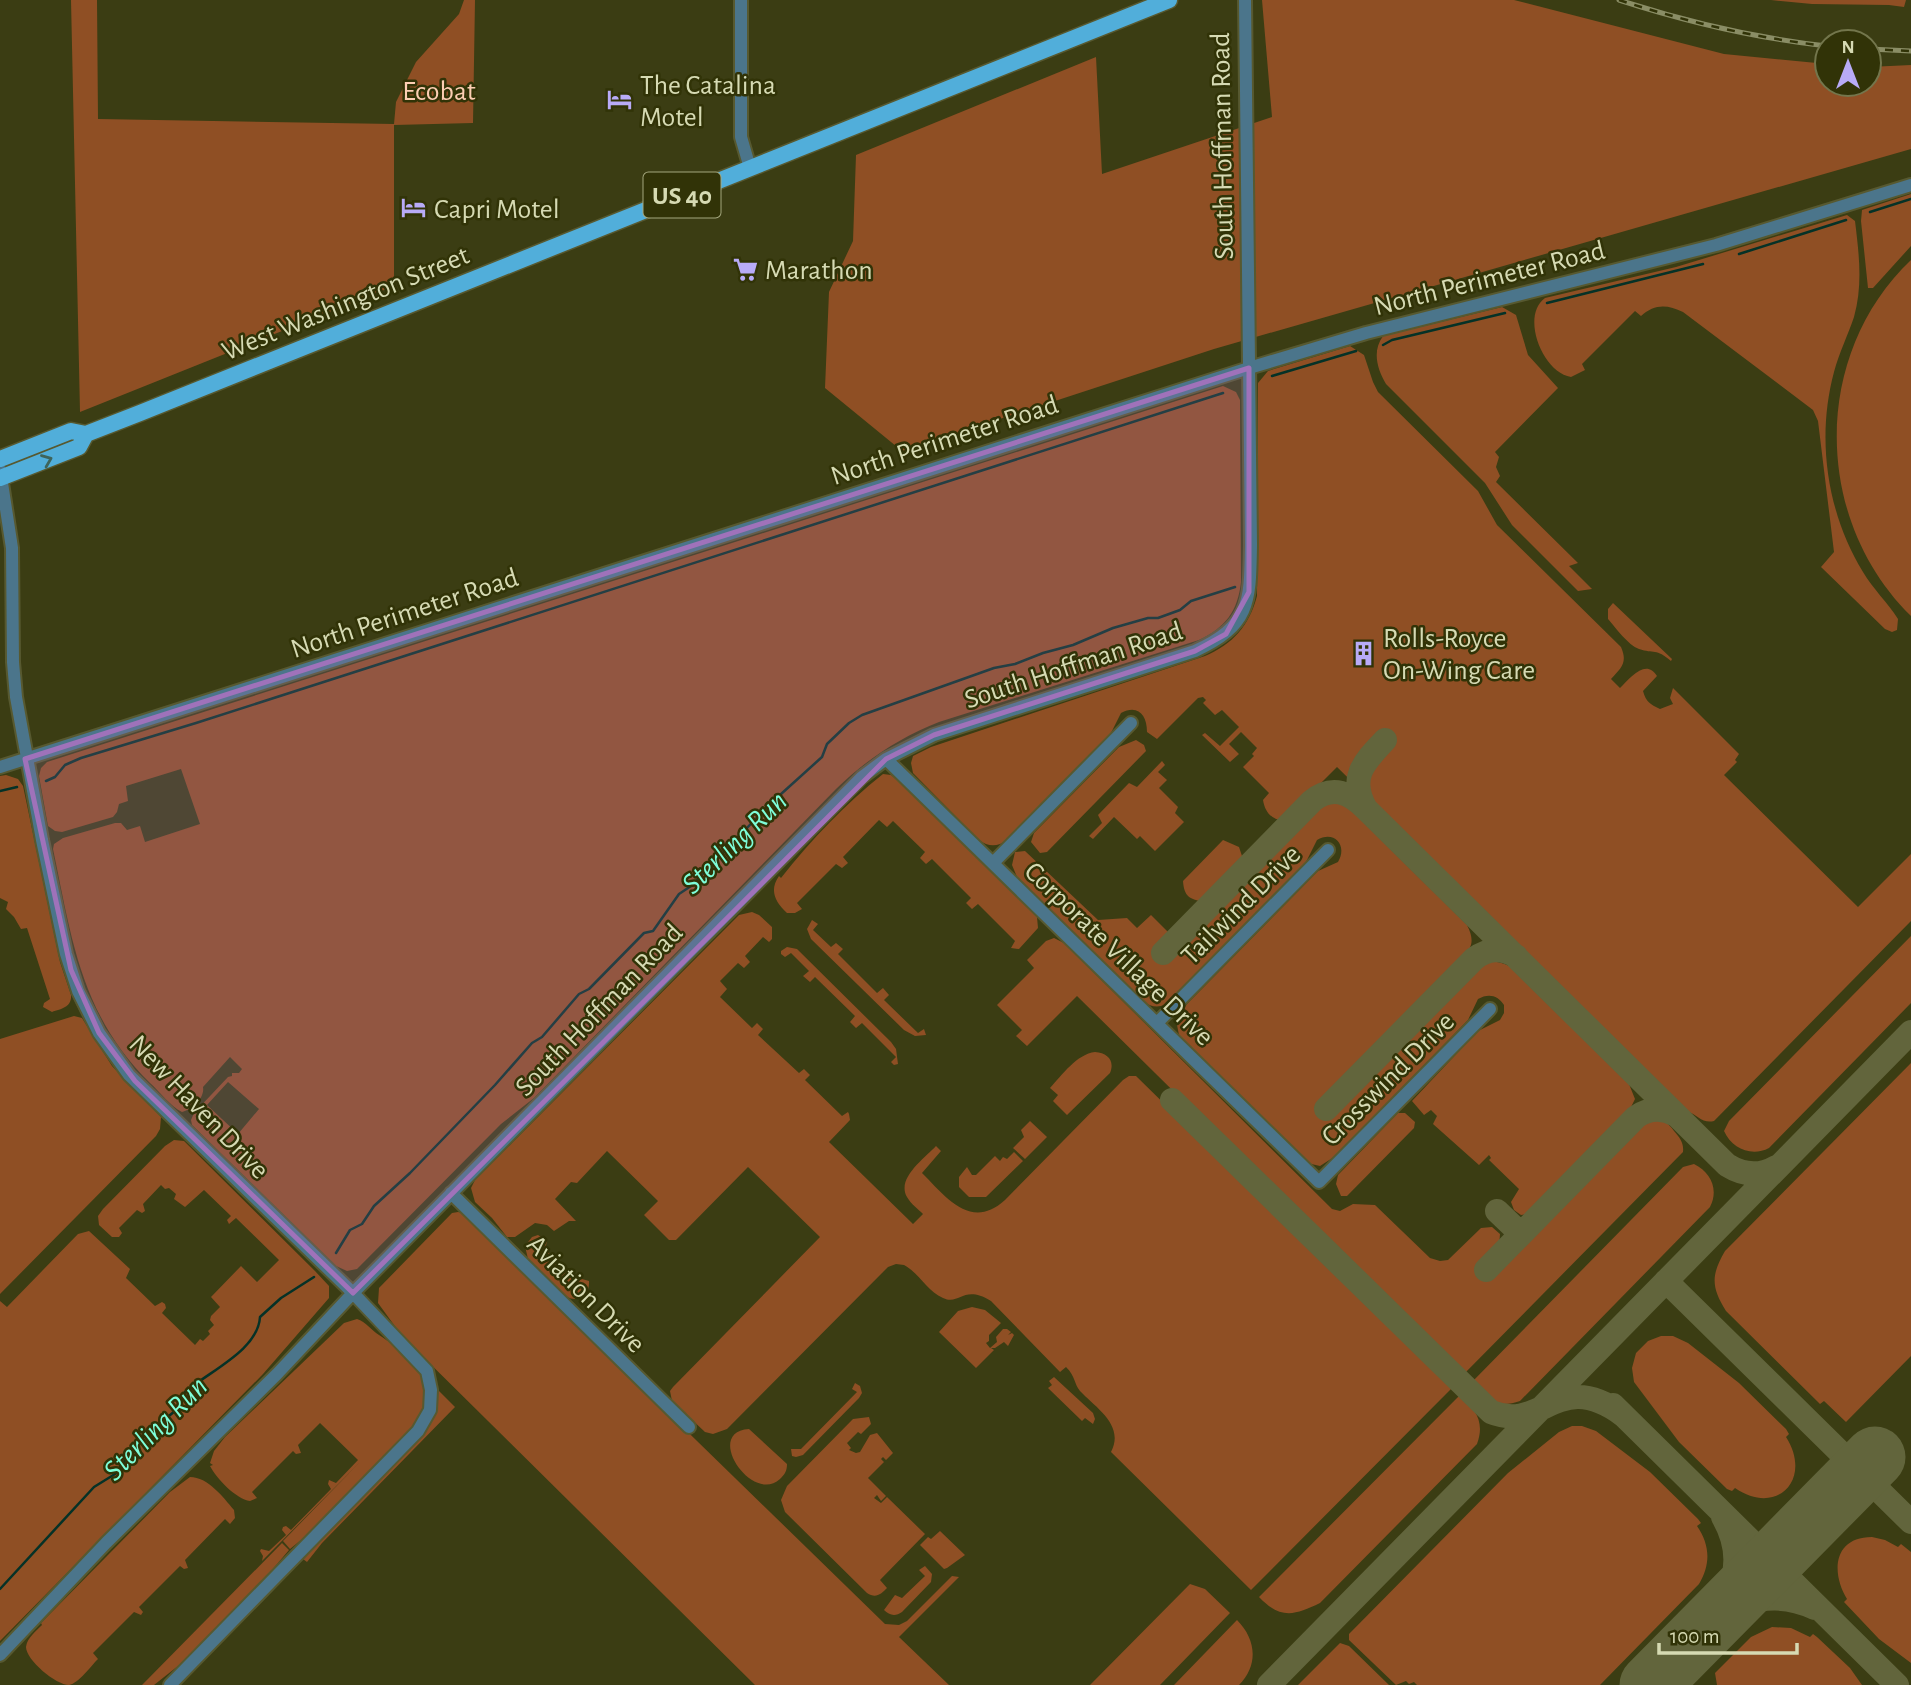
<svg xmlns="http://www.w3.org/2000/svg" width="1911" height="1685" font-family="'Alegreya Sans',sans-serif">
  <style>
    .green { fill: #8f4f24; fill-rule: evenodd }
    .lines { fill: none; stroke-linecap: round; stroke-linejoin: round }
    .stream { stroke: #053227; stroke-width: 2.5 }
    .taxiway { stroke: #62653c; stroke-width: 24 }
    .runway { stroke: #62653c; stroke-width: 61 }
    .minor-casing { stroke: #575930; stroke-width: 16 }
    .major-casing { stroke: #575930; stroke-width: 19 }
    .minor { stroke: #4b758b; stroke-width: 12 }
    .major { stroke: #51aeda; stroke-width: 16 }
    .rail-casing { stroke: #8a8d65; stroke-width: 5 }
    .rail { stroke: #313307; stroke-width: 2.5; stroke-dasharray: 8; stroke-linecap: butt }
    .oneway { stroke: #3e645b }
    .marked { fill: #9f72ba; fill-opacity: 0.2; stroke: #9f72ba; stroke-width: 5; stroke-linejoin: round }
    .labels { text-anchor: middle; stroke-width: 5; stroke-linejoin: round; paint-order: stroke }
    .shield { fill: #313307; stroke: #a4a87f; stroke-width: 2 }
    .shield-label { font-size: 26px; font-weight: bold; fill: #d6dab3 }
    .poi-label { font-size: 28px; fill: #d6dab3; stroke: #313307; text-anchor: start }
    .park-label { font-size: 28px; fill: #fcceb3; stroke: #313307 }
    .street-label { font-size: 28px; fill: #d6dab3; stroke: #313307 }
    .water-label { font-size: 30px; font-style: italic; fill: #7efed9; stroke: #313307 }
  </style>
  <rect width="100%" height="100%" fill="#3b3d13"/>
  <!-- green -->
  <path class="green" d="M71,0H97L98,119L394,124L396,102L416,62L459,14L464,0H475L473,123L394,125V286L80,412Z
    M1262,0H1514L1724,54L1827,64V84H1869V67L1911,65V149L1214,349L902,451L825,388L829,292L853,241L856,155L1096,57L1102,174L1272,117Z
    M1771,0H1906L1904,7L1889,5L1812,4Z
    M1911,194V246L1873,288H1868L1861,221L1862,210Z
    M1847,215L1855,221C1859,254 1863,285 1854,317C1848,335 1839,353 1834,372C1816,439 1827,513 1863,572C1873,589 1888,603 1898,619L1897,630L1892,632L1885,629L1821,567L1834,552L1818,421L1813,410L1683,312C1667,304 1654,304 1641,316L1635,311L1582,364L1585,370L1571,377C1543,373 1520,316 1545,298L1676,267Z
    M1911,260V616C1813,520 1811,355 1911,260Z
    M1502,307L1516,315L1528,355L1558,388L1495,452L1499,457L1496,467L1500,476L1496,482L1578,563L1569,566L1592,589L1578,591L1512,525L1485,483L1386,384C1377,369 1372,351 1383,336Z
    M1350,346L1364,355L1373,382L1378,392L1478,491L1497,525L1621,647C1628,663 1621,668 1611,679L1620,688C1630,678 1646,658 1657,676L1643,691C1646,702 1650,704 1660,709L1673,704L1670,698L1673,688L1739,754L1735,760L1737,762L1724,775L1858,907L1911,854V921L1714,1121C1703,1124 1697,1115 1687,1111L1337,767L1283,821C1271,819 1265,812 1263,800L1269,793L1243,767L1254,756L1252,754L1257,748L1241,732L1229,744L1239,754L1230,762L1202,735L1205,733L1220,746L1239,727L1222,710L1215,715L1203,703L1206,700L1203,697L1198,698L1157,739L1147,732C1147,715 1138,704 1121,713L1110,735L1007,840C998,847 988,847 979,840L913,773L911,763L913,756L931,747L1205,656C1233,644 1249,626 1257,596L1258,383L1268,371L1274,369Z
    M1223,386L1236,392L1240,400L1241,582C1238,611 1225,628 1199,640L939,722C899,738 867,759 836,789L534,1098L501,1124L357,1269L347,1271L336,1266L192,1125L191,1120L194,1113L228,1077L232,1076V1073H239L242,1069L230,1057L203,1087C205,1098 192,1110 182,1112C170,1106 160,1092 150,1083C81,1015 72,940 53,849L54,844L63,838L115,823H121L127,830L140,826L145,842L200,824L181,769L126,786L128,801L119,804L117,812L113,817L62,832L55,831L48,826L39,776L41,768L47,762ZM228,1082L259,1109L238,1134L207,1105Z
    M1613,603L1672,659L1671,661C1656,648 1654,654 1639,649C1628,645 1616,628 1608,619V609Z
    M1136,740L1144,745L1146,751L1047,852L1040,853L1031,842L1034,833L1119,747Z
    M1162,761L1165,765L1158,772L1167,780L1159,788L1178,807L1175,813L1184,822L1155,851L1140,836L1137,839L1114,817L1093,839L1089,836L1102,823L1098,815L1129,783L1137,787Z
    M883,774L891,775L900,782L1037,917L1038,928L1019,949L1011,948L1015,941L978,904L972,909L966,903L971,898L932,859L926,864L920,858L925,852L893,821L887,827L879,820L843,857L848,863L842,868L836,864L797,903L802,909L795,913H787C775,902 769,890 779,876L781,878C811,840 846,803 883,774Z
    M6,775L18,779L23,786L60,962L71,995C72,1007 62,1009 52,1012L43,1007L44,1003L50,999L27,928L21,929L14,917L6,909L8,902L0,898V776Z
    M1330,802L1339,803L1348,807L1467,925C1479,949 1465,951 1453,970L1317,1110L1328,1119L1464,980C1483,968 1485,955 1509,966L1629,1084L1635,1099L1628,1113L1533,1213L1521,1215L1514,1210L1511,1202L1519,1189L1489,1160L1491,1158L1489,1155L1479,1165L1433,1124L1437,1116L1431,1110L1424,1115L1412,1101L1478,1031L1500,1020L1504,1013V1005C1498,995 1488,993 1478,999L1468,1020L1334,1157L1320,1166L1307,1163L1179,1035L1176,1020L1187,1004L1318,871L1338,862C1348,845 1334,830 1317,840L1305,864L1172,1000C1163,1008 1153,1009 1143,1001L1017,877L1012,865L1015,852L1025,851L1098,920L1127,918L1137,928L1151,915L1171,935L1156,949L1167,960L1303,821L1323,805Z
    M1223,840L1239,847L1244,862L1204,902C1190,899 1184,897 1183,881Z
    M752,912L759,915L772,927V939L769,942L763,937L745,956L750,962L744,968L738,963L720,981L727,989L720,997L752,1028L757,1023L763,1029L758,1035L799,1073L804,1069L810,1075L805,1080L842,1116L848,1112L849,1114L850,1120L829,1142L913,1224L923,1214C918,1209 911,1204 907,1197C896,1178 925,1158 936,1146L941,1151L922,1173C946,1197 971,1231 1005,1200L1123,1080L1129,1076H1136L1452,1386L1451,1389L1251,1590L1111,1452C1125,1425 1096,1408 1080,1391C1074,1384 1076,1377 1066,1367L1060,1372L991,1301C963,1284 960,1306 943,1298C927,1291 919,1273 904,1265L896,1264L888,1267L727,1429L713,1434L705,1432L672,1401L670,1391L673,1387L820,1237L748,1167L676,1240H669L644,1215L658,1201L607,1151L577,1183L571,1182L555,1199L576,1221H569L554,1231L547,1225L535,1223L515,1237H507L492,1218L475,1202L471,1188L475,1180L739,915Z
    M812,920L818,924L813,930L831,947L836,943L843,949L838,954L877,993L883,988L889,995L884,1000L918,1033L924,1029L926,1035L915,1036L904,1030L811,939L807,929Z
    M1911,936V1003L1769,1148C1752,1157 1732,1149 1724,1131L1729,1121Z
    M1054,938L1064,943L1332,1209L1340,1211L1353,1204L1375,1205L1430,1258L1440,1261L1448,1260L1481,1228L1492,1227L1500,1234L1499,1247L1479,1268L1489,1278L1626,1139C1641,1130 1656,1105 1674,1131C1680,1138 1684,1143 1683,1152L1462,1376L1077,996L1027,1046L1016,1036L1022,1030L997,1005L1034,968L1027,960L1046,941Z
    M787,947L797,949L891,1042L896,1049L898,1064L894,1065L891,1062L896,1057L862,1023L856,1028L850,1022L855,1016L815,977L810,982L803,976L809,971L791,953L785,957L781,954V951Z
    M74,1016L82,1018L112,1066L161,1117L160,1129L156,1136L0,1294V1039Z
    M1095,1052C1108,1053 1115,1061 1110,1073L1067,1115L1053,1101L1058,1095L1050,1088C1062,1075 1077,1054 1095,1052Z
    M1911,1063V1356L1846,1422L1824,1401L1820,1404L1726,1311C1711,1287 1711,1275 1725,1251Z
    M1398,1113H1405L1415,1122L1414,1128L1347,1196H1341L1336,1184L1338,1175Z
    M1030,1121L1047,1137L1025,1159L1013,1148L1024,1137L1021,1130Z
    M174,1140L184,1141L315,1271L329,1286V1298L263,1374L0,1641V1301L7,1307L78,1234L89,1231L130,1269L126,1278L155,1306L162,1302L165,1304L166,1308L162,1313L195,1345L200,1339L203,1341L210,1334L208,1331L214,1325L210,1320L211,1316L220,1307L211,1297L241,1266L257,1282L279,1260L236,1218L229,1224L227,1220L231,1216L204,1190L185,1207L174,1199L176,1194L169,1188L165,1189L161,1185L143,1204L145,1211L142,1213L137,1210L119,1228L122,1233L119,1237H112L99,1225L98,1216L103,1209L165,1146Z
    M1014,1152L1023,1161L986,1197H969L959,1187V1177L967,1167L972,1175H976L995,1156L1000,1161L1003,1157L1007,1159Z
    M1694,1164C1711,1172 1719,1190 1710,1207L1520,1401C1498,1409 1486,1400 1471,1385L1472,1382L1683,1167Z
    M458,1212L463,1213L885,1624L899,1625L907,1621L952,1576L959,1577L899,1637L949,1685H755L402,1336L378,1303L379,1288L452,1213Z
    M538,1235L547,1241L545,1249L577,1282L582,1279L589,1281C590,1294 579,1303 567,1297L528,1259L525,1246L532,1237Z
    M972,1307L985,1310L1001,1323L989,1335V1341L986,1343L990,1348L997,1342L996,1337L1003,1329H1007L1011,1332L1008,1335L1012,1333L1014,1335L1008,1346L1004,1342L995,1348H991L994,1350L976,1368L939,1332L958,1311Z
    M357,1319C366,1322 371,1330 379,1335C412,1357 441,1382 417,1423L306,1536L290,1549L283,1541L360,1462L262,1561L263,1556L260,1551L261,1549L269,1551L286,1535L282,1530L283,1527L286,1526L291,1530L331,1489L328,1484L329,1480L336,1483L358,1460L320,1423L298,1445L301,1453L296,1454L293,1451L252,1492L257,1498L250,1501C236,1499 217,1479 210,1466L213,1465L210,1463L214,1451L225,1437L344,1323Z
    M1661,1336H1673L1688,1343L1739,1383L1786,1429L1789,1434L1786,1437C1813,1479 1777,1517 1735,1488L1732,1491L1727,1489L1679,1442L1634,1382L1632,1368L1636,1353L1648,1341Z
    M1054,1377L1093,1413L1095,1419L1093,1424L1085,1418L1082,1421L1048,1388L1052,1385L1049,1381Z
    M855,1383L860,1386L862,1393L859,1398L803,1455L796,1457L792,1456L791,1449H801L857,1392L852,1389Z
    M436,1388L455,1407L322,1543L307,1562L303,1559L435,1411Z
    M1460,1395C1476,1410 1485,1422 1477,1444L1320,1603C1295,1615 1281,1620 1259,1597Z
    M869,1417L871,1424L861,1434L858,1432L847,1443L851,1448L849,1450L856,1453L860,1452L870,1435L877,1433L893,1453L886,1460L883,1457L881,1459L884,1462L868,1478L886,1496L881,1501L877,1495L874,1498L881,1503L887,1497L925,1534L880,1580L887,1588C881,1594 876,1599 867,1593L785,1512L781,1500L787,1486L853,1419Z
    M1572,1426H1582L1596,1431L1650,1472L1698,1519L1701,1523L1697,1526C1710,1545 1711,1564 1699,1584L1600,1685H1417L1414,1682L1409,1684L1406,1681L1396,1685L1349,1640V1634L1508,1473L1559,1432Z
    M749,1429L787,1464C787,1471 785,1474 780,1479C752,1505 703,1432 749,1429Z
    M190,1477C208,1477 223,1497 234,1510L235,1518L230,1524L225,1519L185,1560L188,1568L184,1569L180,1566L139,1607L143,1612L141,1615L134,1612L93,1653L98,1659C90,1667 79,1683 69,1685C56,1685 26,1660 26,1647C27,1638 36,1631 42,1625L41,1623L170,1492Z
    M940,1531L965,1555L947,1568L944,1569L920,1545L928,1537L931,1539Z
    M1872,1537L1885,1540L1898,1547L1901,1544L1911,1552V1663L1879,1639L1844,1602L1847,1599C1831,1573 1833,1537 1872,1537Z
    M282,1543L289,1550L267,1576L178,1666L154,1685H142Z
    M925,1566L932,1574L931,1582L902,1612C895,1617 889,1615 884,1610L895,1595L902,1598L925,1576L919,1570Z
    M1190,1584L1205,1589L1230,1613L1160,1685H1090Z
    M1237,1620C1256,1639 1259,1665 1239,1685H1174Z
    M1772,1627L1791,1628L1810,1637L1813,1634L1817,1637L1850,1668L1862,1685H1717L1715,1673L1751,1637Z
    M1340,1643L1349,1646L1389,1685H1298Z"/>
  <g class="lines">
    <!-- stream -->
    <path class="stream" d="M1870,212L1911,199
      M1739,254L1846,220
      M1547,303L1703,264
      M1383,345L1392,340L1505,313
      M1272,376L1356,351
      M46,781L55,777L65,765L81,758L196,723L1223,393
      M0,791L17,787
      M336,1253L350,1230L362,1224L374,1206L410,1173L495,1085L532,1043L542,1037L579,994L589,989L644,933L653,931L679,894L691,886L770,804L822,757L827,744L849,723L862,715L994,668L1015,664L1043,653L1073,645L1113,628L1148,618H1158L1180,610L1191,601L1235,587
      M0,1589L94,1487L115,1474L141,1439L181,1406V1396C204,1373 258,1352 260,1317L281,1298L314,1277"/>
    <!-- taxiway -->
    <path class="taxiway" d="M1366,809C1348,778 1364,762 1385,740
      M1163,953L1312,801C1332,785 1349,792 1366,809L1727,1165C1743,1175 1759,1177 1776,1167
      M1172,1100L1491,1412C1543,1433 1558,1367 1623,1415
      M1326,1109L1474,959C1488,948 1501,948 1516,956
      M1497,1211L1521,1234
      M1486,1270L1636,1117C1649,1108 1662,1107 1676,1115
      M1666,1281L1911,1522
      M1613,1405L1897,1685
      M1715,1622C1745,1597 1780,1592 1815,1608
      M1653,1680C1697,1635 1763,1587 1723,1517
      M1269,1685L1911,1032"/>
    <!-- runway -->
    <path class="runway" d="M1650,1685L1875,1457"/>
    <defs>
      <path id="minor" d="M741,0V137L750,168
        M0,470L12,548L13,662L16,697L42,840L66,954L78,991L99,1033L129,1075L353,1293L427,1371L431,1390L430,1410L418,1431L170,1685
        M886,759L1319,1182L1490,1009
        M0,767L1249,368L1366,333L1716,245L1911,185
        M993,863L1131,723
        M1157,1023L1328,850
        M451,1193L689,1427
        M0,1655L106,1543L277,1374L353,1293L862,777L886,759L934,735L1195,651C1251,625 1250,602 1251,545L1245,0"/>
      <path id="major" d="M0,459L71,431L86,434L140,413L1169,0
        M0,478L79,447L86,434"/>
    </defs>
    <!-- minor casing -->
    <use href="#minor" class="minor-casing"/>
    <!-- major casing -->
    <use href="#major" class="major-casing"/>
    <!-- minor -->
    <use href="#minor" class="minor"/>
    <!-- major -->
    <use href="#major" class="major"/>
    <defs>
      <path id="rail" d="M1619,0C1687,22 1755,38 1827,46
        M1869,49L1911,51"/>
    </defs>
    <!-- rail casing -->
    <use href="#rail" class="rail-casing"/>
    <!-- rail -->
    <use href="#rail" class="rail"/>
  </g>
  <!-- one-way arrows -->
  <defs><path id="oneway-chevron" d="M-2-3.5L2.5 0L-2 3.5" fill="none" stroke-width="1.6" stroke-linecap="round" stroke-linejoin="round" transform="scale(1.75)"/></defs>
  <use class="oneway" href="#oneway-chevron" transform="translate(47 460) rotate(-22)"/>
  <!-- marked area -->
  <path class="marked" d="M1249,368V592L1226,634L1195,651L934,735L886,759L353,1293L135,1081L99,1033L71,970L25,759Z"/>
  <!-- icons -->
  <defs>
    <symbol id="hotel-bare" viewBox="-9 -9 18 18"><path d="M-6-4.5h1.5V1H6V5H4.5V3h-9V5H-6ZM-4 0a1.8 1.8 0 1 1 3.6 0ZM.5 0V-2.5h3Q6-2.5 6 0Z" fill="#b8abf7" stroke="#313307" stroke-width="2.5" paint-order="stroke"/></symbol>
    <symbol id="supermarket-bare" viewBox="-9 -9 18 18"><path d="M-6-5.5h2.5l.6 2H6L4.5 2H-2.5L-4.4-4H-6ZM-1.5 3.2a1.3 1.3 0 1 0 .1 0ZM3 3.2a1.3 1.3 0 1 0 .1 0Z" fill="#b8abf7" stroke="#313307" stroke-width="2.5" paint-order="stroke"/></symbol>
    <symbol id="building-bare" viewBox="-9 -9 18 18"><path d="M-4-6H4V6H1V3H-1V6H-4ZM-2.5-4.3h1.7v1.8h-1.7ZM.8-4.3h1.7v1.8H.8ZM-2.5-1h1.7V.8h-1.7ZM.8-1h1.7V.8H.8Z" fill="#b8abf7" stroke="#313307" stroke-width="2.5" paint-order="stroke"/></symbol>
  </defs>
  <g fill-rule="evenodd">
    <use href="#hotel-bare" x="602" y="82" width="35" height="35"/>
    <use href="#hotel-bare" x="396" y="190" width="35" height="35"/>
    <use href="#supermarket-bare" x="728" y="252" width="35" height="35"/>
    <use href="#building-bare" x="1346" y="636" width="35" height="35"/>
  </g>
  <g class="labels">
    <!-- shield labels -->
    <rect class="shield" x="643.5" y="172.5" width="77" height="45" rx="5"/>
    <g class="shield-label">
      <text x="682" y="204">US 40</text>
    </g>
    <!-- poi labels -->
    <g class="poi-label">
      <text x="640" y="94">The Catalina<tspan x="640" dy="32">Motel</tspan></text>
      <text x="434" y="218">Capri Motel</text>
      <text x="765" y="279">Marathon</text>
      <text x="1383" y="647">Rolls-Royce<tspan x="1383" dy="32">On-Wing Care</tspan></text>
    </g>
    <!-- park labels -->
    <g class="park-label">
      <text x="439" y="100">Ecobat</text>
    </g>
    <!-- street labels -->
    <g class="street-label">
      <text transform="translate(1221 146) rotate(-91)" y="10">South Hoffman Road</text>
      <text transform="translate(1489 277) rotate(-14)" y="10">North Perimeter Road</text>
      <text transform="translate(345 302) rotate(-22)" y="10">West Washington Street</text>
      <text transform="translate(944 439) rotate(-18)" y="10">North Perimeter Road</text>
      <text transform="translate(404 612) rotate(-18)" y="10">North Perimeter Road</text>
      <text transform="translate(1073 664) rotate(-18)" y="10">South Hoffman Road</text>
      <text transform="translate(1240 904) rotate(-45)" y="10">Tailwind Drive</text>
      <text transform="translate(1120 953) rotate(44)" y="10">Corporate Village Drive</text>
      <text transform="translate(598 1009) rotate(-46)" y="10">South Hoffman Road</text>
      <text transform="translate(1387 1078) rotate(-45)" y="10">Crosswind Drive</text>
      <text transform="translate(200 1106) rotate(46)" y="10">New Haven Drive</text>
      <text transform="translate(587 1293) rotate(45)" y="10">Aviation Drive</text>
    </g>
    <!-- water labels -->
    <g class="water-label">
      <text transform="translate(734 842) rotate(-44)" y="10">Sterling Run</text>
      <text transform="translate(155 1428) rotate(-45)" y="10">Sterling Run</text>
    </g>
  </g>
  <!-- north arrow -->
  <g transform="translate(1848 63)"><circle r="33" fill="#313307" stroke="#73764c" stroke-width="2"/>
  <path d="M0-5L12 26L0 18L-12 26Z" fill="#b8abf7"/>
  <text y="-10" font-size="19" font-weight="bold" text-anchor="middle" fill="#d6dab3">N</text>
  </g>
  <!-- scale -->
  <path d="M1659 1643v10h138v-10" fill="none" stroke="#d6dab3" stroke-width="3.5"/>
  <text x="1670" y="1643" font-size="21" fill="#d6dab3" stroke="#313307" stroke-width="5" paint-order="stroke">100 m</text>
</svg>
